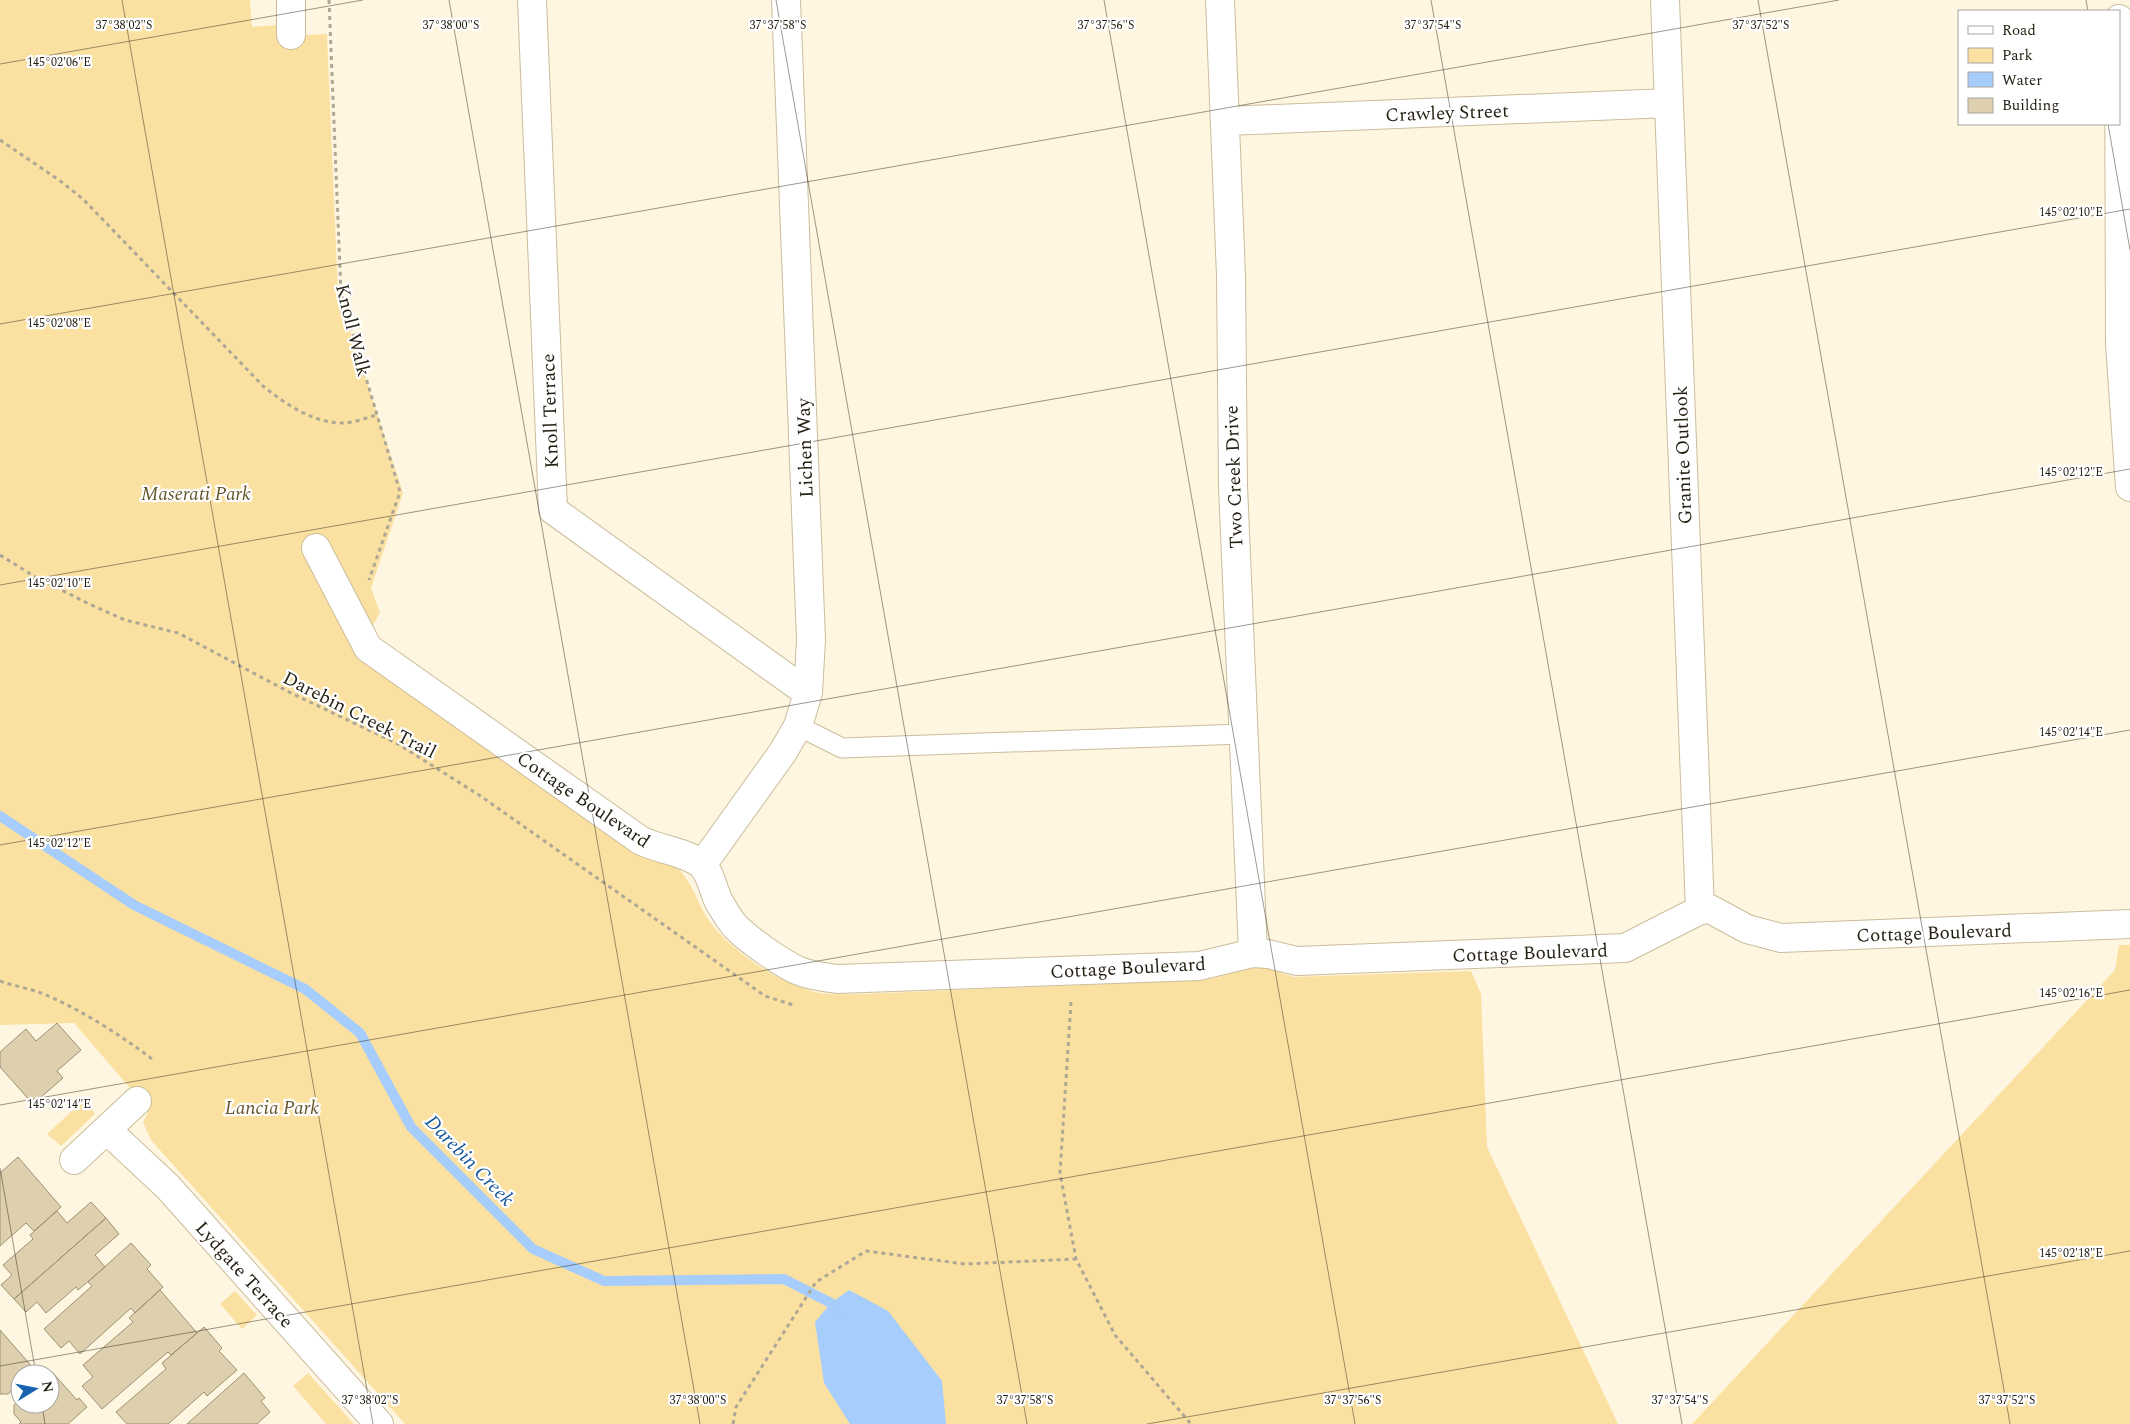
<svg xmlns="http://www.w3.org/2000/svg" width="2130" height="1424" font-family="Spectral,serif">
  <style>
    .green { fill: #fbe1a1 }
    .water { fill: #a7cdfc }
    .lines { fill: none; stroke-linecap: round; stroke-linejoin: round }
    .stream { stroke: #a7cdfc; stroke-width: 10 }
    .building { fill: #ded0ae; stroke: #9e9171 }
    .service-casing { stroke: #cbbd9b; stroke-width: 21 }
    .minor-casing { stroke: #cbbd9b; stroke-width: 30 }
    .path { stroke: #afa795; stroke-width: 3; stroke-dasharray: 4 4; stroke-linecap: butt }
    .service { stroke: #fff; stroke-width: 19 }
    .minor { stroke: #fff; stroke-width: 28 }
    .ticks { fill: none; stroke: #241f12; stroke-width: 1; stroke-opacity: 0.45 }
    .labels { text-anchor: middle; stroke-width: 4.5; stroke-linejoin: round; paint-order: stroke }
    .street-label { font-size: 19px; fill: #241f12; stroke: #fff }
    .park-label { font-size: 19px; font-style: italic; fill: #64542a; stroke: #fff }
    .water-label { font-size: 20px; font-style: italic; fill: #16569b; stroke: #fff }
    .ticks-label { font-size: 12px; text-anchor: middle; fill: #241f12; stroke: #fff; stroke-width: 4.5; stroke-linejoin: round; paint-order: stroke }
  </style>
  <rect width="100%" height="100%" fill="#fff6e1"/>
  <!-- green -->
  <path class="green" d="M0,0H250L252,27L277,25V36L327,34L338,294L403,493L371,588L380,613L356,655L638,852C648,855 661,857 670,863C692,875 696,903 710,922C732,952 782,986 820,993C833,995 848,994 862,994L1204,980L1222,976L1235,969L1251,966L1264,967L1294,977L1471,971L1481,994L1487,1147L1618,1424H405L151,1140L143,1122L149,1110L74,1023L0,1025Z
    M2119,945H2130V1424H1692L2115,970Z
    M85,1099L95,1114L61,1146L47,1134Z
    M235,1291L257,1315L242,1329L220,1304Z
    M308,1373L354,1424H326L293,1386Z"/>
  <!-- water -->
  <path class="water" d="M849,1290L888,1311L942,1381L946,1424H850L824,1383L815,1322L831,1303Z"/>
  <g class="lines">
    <!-- stream -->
    <path class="stream" d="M0,816L134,905L305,989L360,1033L411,1127L533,1249L604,1281L784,1279L831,1303L839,1312"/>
  </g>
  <!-- building -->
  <path class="building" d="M57,1023L81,1050L57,1071L63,1078L33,1104L0,1067V1052L26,1029L36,1041Z
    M18,1157L61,1207L34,1231L26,1223L0,1246V1173Z
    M91,1202L106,1218L14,1299L1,1285L12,1275L3,1265L33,1239L30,1235L57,1211L67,1223Z
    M106,1218L119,1234L95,1255L105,1267L78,1290L76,1287L46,1313L37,1302L26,1312L14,1299Z
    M131,1243L151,1265L147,1269L163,1287L135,1313L131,1308L80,1354L69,1341L61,1348L44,1329L92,1286L88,1282Z
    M160,1290L197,1333L171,1355L168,1352L102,1409L82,1386L93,1377L83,1365L133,1322L129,1318Z
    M204,1327L222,1348L219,1351L237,1370L207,1396L204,1392L168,1424H127L116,1412L166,1369L162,1363Z
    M0,1330L35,1370L31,1374H20V1383L8,1394H0Z
    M51,1371L77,1400L79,1398L87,1407L68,1424H19L21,1422L14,1414V1405L20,1399V1404H50V1374H48Z
    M244,1373L265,1398L261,1401L270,1412L257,1424H187Z"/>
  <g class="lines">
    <defs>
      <path id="service" d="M798,726L842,748L1243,734"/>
      <path id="minor" d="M291,0V35
        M532,0L553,510L808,693
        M1220,0L1231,276L1233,486L1253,953
        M1665,0L1700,910
        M2119,19L2120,344L2130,487
        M1226,121L1669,103
        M316,548L368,648L640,840C659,850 684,851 701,864C711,873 713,890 719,902C724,910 729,920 736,927C748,940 783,964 799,971C811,976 824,977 837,979L1199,966L1253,953L1268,954L1297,961L1625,948L1700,910L1710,909L1747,929L1781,938L2130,924
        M702,865L783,752L798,726L808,693L811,640L786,0
        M107,1130L168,1187L379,1424
        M74,1160L137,1101"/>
    </defs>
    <!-- service casing -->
    <use href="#service" class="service-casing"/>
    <!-- minor casing -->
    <use href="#minor" class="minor-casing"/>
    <!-- path -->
    <path class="path" d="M329,0L341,294L400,492L369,580
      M0,140L59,180L83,199L263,386C284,403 310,421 339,423C352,424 365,418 377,415
      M0,555L32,575L87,603L125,620L178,633L291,693L398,744L479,795L765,996L793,1005
      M0,981C13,986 28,988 41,993C77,1007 122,1036 152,1059
      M1071,1002L1060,1173L1076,1259L1115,1335L1191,1424
      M733,1424L736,1407L816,1282L866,1251L965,1264L1076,1259"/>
    <!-- service -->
    <use href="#service" class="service"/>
    <!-- minor -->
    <use href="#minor" class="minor"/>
  </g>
  <!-- ticks -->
  <path class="ticks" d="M122,0L373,1424M449,0L700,1424M776,0L1027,1424M1104,0L1355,1424M1431,0L1682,1424M1758,0L2010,1424M2086,0L2088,11M0,64L363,0M2108,124L2130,250M0,324L1839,0M0,585L2130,209M0,845L2130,469M0,1105L2130,730M0,1168L36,1374M0,1366L2130,990M42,1404L45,1424M1147,1424L2130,1251"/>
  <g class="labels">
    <!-- street labels -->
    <g class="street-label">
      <text transform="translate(1447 112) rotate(-2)" y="7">Crawley Street</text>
      <text transform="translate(354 330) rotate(76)" y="7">Knoll Walk</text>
      <text transform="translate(549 411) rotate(-92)" y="7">Knoll Terrace</text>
      <text transform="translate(804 448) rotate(-92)" y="7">Lichen Way</text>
      <text transform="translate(1682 455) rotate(-92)" y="7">Granite Outlook</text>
      <text transform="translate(1233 477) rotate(-92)" y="7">Two Creek Drive</text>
      <text transform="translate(360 714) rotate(27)" y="7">Darebin Creek Trail</text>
      <text transform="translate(584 799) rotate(34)" y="7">Cottage Boulevard</text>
      <text transform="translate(1934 932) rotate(-2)" y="7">Cottage Boulevard</text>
      <text transform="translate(1530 952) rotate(-2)" y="7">Cottage Boulevard</text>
      <text transform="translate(1128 967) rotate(-3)" y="7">Cottage Boulevard</text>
      <text transform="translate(245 1274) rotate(48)" y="7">Lydgate Terrace</text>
    </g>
    <!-- park labels -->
    <g class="park-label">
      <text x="196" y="500">Maserati Park</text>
      <text x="272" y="1114">Lancia Park</text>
    </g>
    <!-- water labels -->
    <g class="water-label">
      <text transform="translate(470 1160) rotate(46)" y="7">Darebin Creek</text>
    </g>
  </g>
  <g class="ticks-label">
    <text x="124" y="29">37°38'02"S</text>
    <text x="451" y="29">37°38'00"S</text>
    <text x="778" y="29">37°37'58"S</text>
    <text x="1106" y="29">37°37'56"S</text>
    <text x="1433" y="29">37°37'54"S</text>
    <text x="1761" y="29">37°37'52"S</text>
    <text x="59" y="66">145°02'06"E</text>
    <text x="2071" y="216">145°02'10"E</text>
    <text x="59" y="327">145°02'08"E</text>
    <text x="2071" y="476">145°02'12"E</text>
    <text x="59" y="587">145°02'10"E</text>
    <text x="2071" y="736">145°02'14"E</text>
    <text x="59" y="847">145°02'12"E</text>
    <text x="2071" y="997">145°02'16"E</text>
    <text x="59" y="1108">145°02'14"E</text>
    <text x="2071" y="1257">145°02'18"E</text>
    <text x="370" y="1404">37°38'02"S</text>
    <text x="698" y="1404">37°38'00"S</text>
    <text x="1025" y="1404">37°37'58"S</text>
    <text x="1353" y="1404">37°37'56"S</text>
    <text x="1680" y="1404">37°37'54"S</text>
    <text x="2007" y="1404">37°37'52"S</text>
  </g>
  <!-- legend -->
  <rect x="1958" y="10" width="162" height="115" fill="#ffffff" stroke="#a7a5a0"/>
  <rect x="1968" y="26" width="25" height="8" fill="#ffffff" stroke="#a7a5a0"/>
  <text x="2002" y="35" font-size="15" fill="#241f12">Road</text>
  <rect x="1968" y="48" width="25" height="15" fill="#fbe1a1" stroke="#a7a5a0"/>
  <text x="2002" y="60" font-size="15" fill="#241f12">Park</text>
  <rect x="1968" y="72" width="25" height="15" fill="#a7cdfc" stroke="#a7a5a0"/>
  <text x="2002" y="85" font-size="15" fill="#241f12">Water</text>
  <rect x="1968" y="98" width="25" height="15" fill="#ded0ae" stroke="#a7a5a0"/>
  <text x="2002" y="110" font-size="15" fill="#241f12">Building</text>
  <!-- north arrow -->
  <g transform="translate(35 1389) rotate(80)"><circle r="24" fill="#ffffff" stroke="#a7a5a0"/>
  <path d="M0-4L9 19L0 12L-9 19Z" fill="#1662b1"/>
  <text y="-8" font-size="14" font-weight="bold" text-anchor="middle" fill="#241f12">N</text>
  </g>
</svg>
